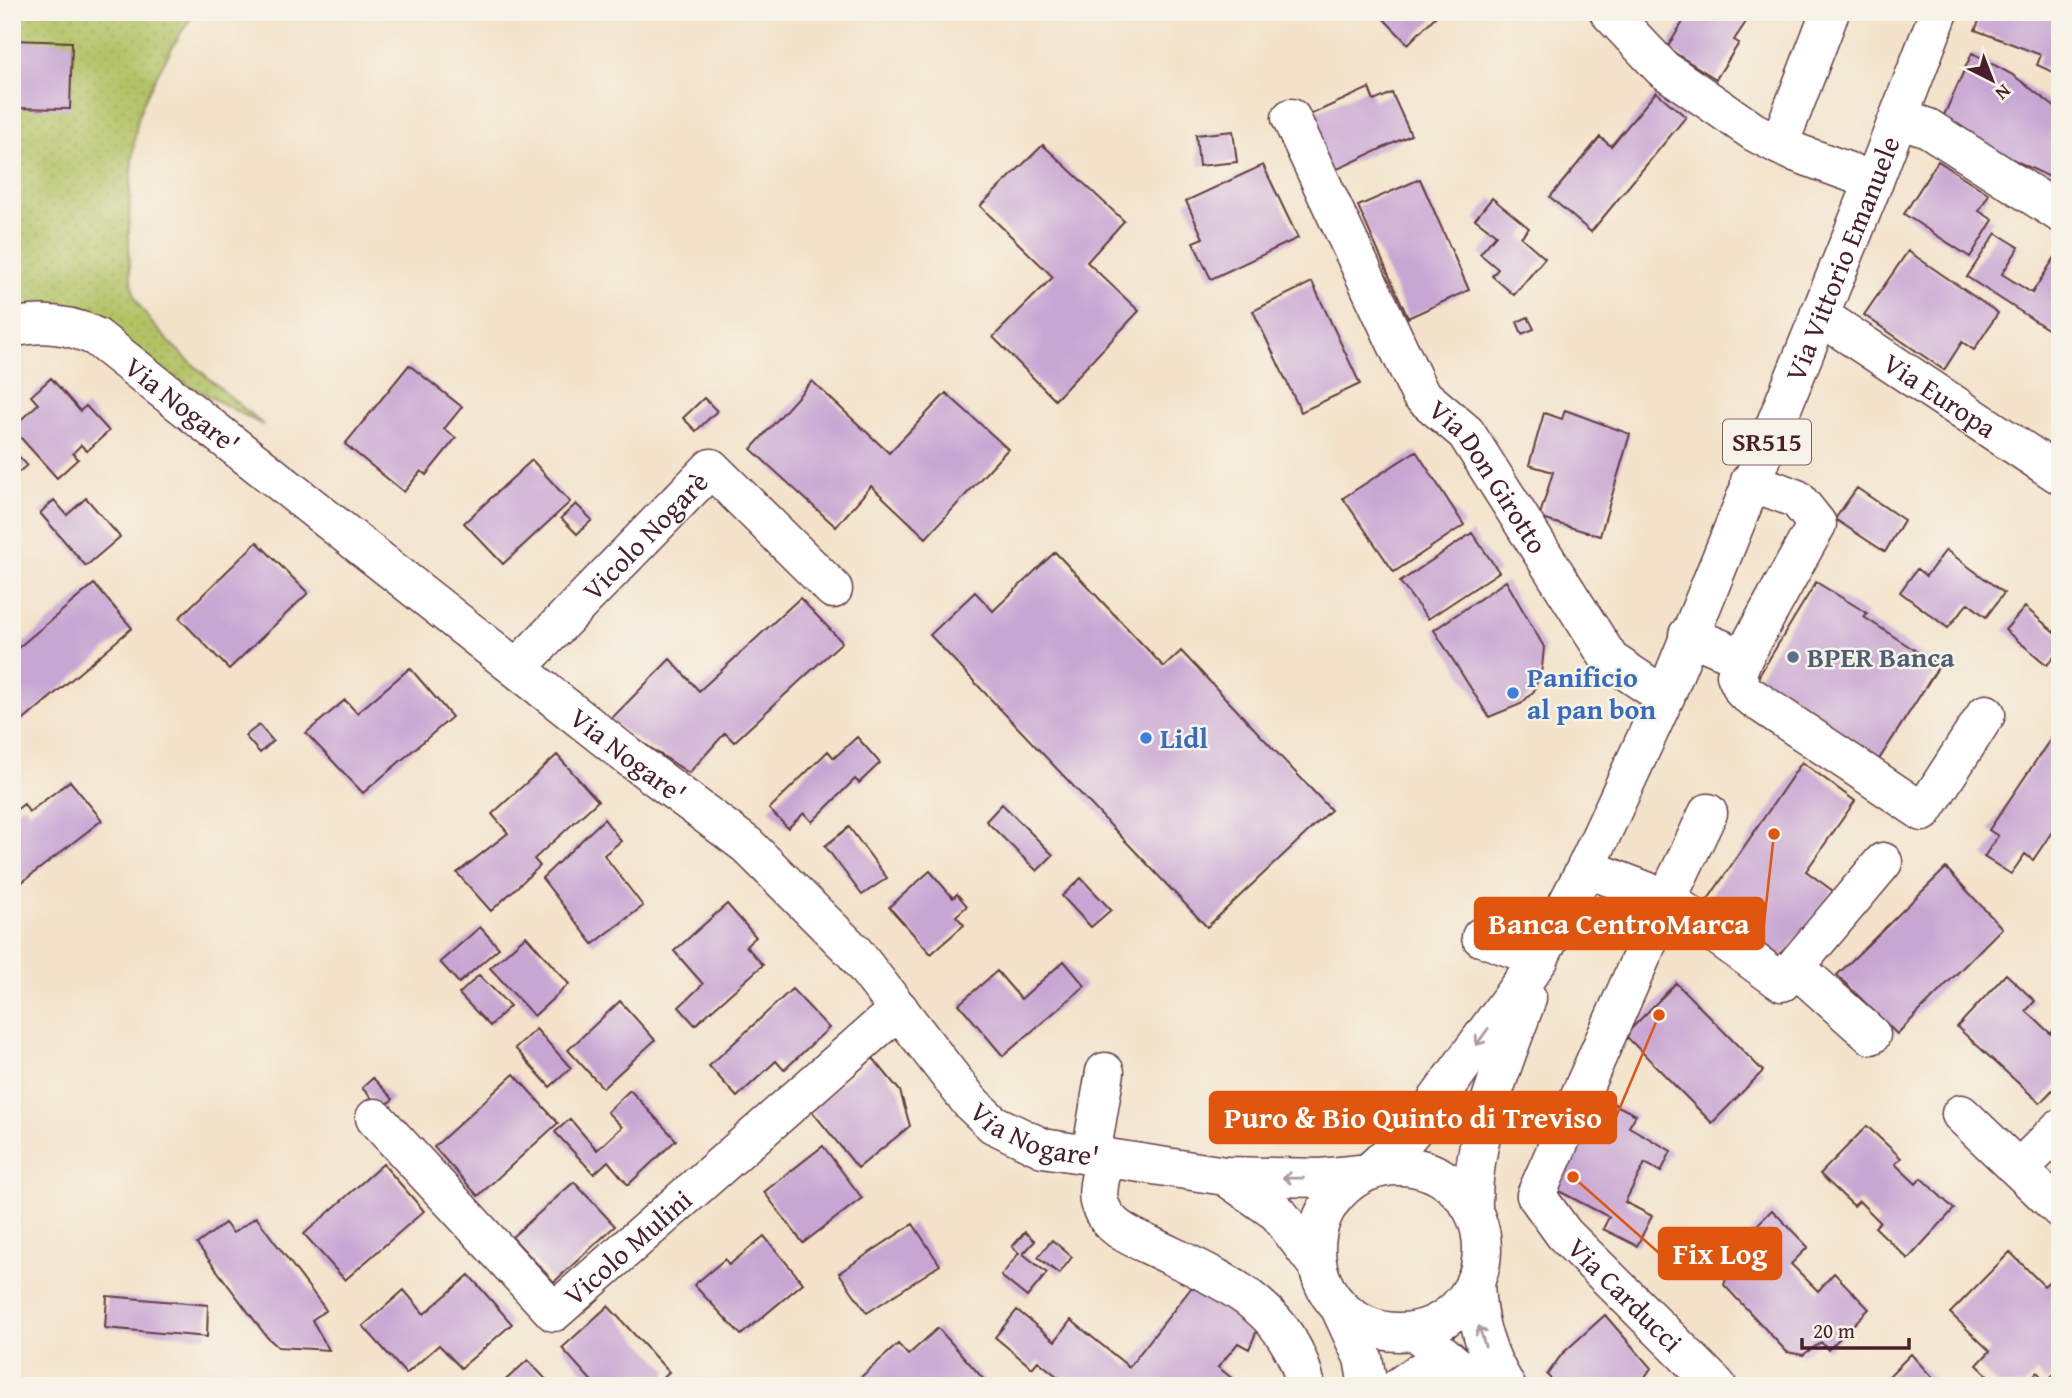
<svg xmlns="http://www.w3.org/2000/svg" width="2072" height="1398" font-family="'Gentium Book Plus',serif">
  <style>
    .green { fill: url(#green-dots); stroke: #7e7048; stroke-width: 2 }
    .building { fill: #c8a6d3 }
    .lines { fill: none; stroke-linecap: round; stroke-linejoin: round }
    .minor-casing { stroke: #633c43; stroke-width: 41 }
    .major-casing { stroke: #633c43; stroke-width: 41 }
    .minor { stroke: #fff; stroke-width: 38 }
    .major { stroke: #fff; stroke-width: 38 }
    .oneway { stroke: #ae9aa0 }
    .service-dot { fill: #5c6f8a; stroke: #f7f3e8; stroke-width: 2.5 }
    .shop-dot { fill: #3f7fe0; stroke: #f7f3e8; stroke-width: 2.5 }
    .labels { text-anchor: middle; stroke-width: 5; stroke-linejoin: round; paint-order: stroke }
    .shield { fill: #f7f3e8; stroke: #7e5f64; stroke-width: 2 }
    .shield-label { font-size: 26px; font-weight: bold; fill: #4a1f2b }
    .street-label { font-size: 28px; fill: #4a1f2b; stroke: #f7f3e8 }
    .service-label { font-size: 28px; font-weight: bold; fill: #4e5e75; stroke: #f7f3e8; text-anchor: start }
    .shop-label { font-size: 28px; font-weight: bold; fill: #366cbe; stroke: #f7f3e8; text-anchor: start }
    .leader { fill: none; stroke: #e0560e; stroke-width: 2.5 }
    .callout-dot { fill: #e0560e; stroke: #f7f3e8; stroke-width: 2.5 }
    .callout { fill: #e0560e; stroke: #e0560e; stroke-width: 2.5 }
    .callout-label { font-size: 30px; text-anchor: middle; font-weight: bold; fill: #fff }
  </style>
  <defs>
    <pattern id="green-dots" width="8" height="8" patternUnits="userSpaceOnUse" patternTransform="scale(1.75)"><rect width="8" height="8" fill="#b2c265"/><path d="M2 2h.1M6 6h.1" fill="none" stroke="#9ba658" stroke-width="1.8" stroke-linecap="round"/></pattern>
  </defs>
  <rect width="100%" height="100%" fill="#f7f3e8"/>
  <filter id="ink" filterUnits="userSpaceOnUse"><feTurbulence type="fractalNoise" baseFrequency=".0143" numOctaves="2"/><feDisplacementMap in="SourceGraphic" scale="14" xChannelSelector="R" yChannelSelector="G"/><feConvolveMatrix kernelMatrix="1 2 1 2 8 2 1 2 1" color-interpolation-filters="sRGB"/></filter>
  <filter id="wash" filterUnits="userSpaceOnUse"><feTurbulence type="fractalNoise" baseFrequency=".00686" numOctaves="4" result="noise"/><feDisplacementMap in="SourceGraphic" scale="28" xChannelSelector="R" yChannelSelector="G"/><feGaussianBlur stdDeviation="1.57" result="paint"/><feColorMatrix in="noise" values="0 0 0 0 0 0 0 0 0 0 0 0 0 0 0 0 0 1.4 0 .05"/><feComposite in="paint" operator="in"/></filter>
  <g filter="url(#wash)">
    <rect width="100%" height="100%" fill="#f3e2c9"/>
    <!-- green -->
    <path class="green" d="M12,12H196C181,29 145,93 139,115C130,146 124,267 135,296C150,335 230,395 263,425L83,329L12,349Z"/>
    <g id="blocks">
      <!-- building -->
      <path class="building" d="M1377,12H1440L1408,44Z
        M1676,12H1732L1746,22L1734,40L1739,43L1716,79L1667,48L1683,22L1674,15Z
        M1983,12H2060V75L2037,65L2041,55L1975,30Z
        M12,40L72,42L70,109L12,108Z
        M1972,53L2013,75L2060,111V182L1940,124Z
        M1369,88L1374,101L1392,93L1411,135L1329,173L1305,117Z
        M1656,92L1686,117L1591,232L1550,197L1600,137L1611,146Z
        M1233,131L1237,162L1199,166L1196,135Z
        M1043,145L1124,221L1087,262L1139,311L1055,400L993,337L1053,277L980,206Z
        M1938,161L1989,194L1979,211L1993,220L1970,257L1904,214Z
        M1263,165L1298,238L1211,279L1193,242L1203,238L1186,201Z
        M1420,179L1469,290L1408,318L1358,206Z
        M1492,198L1529,228L1521,237L1545,258L1514,295L1492,276L1498,269L1480,254L1496,235L1475,219Z
        M1996,233L2019,247L2002,274L2032,293L2055,257L2060,260V337L1967,277Z
        M1908,251L1998,313L1974,350L1962,342L1944,370L1864,315Z
        M1312,282L1360,384L1301,412L1253,311Z
        M1528,317L1534,329L1522,334L1517,322Z
        M409,365L462,407L444,429L456,438L426,475L421,471L404,492L345,444Z
        M51,378L80,411L86,406L109,431L87,451L81,445L73,453L78,459L57,478L12,428L38,404L31,396Z
        M812,381L889,453L946,393L1008,449L926,538L871,486L836,527L751,449Z
        M704,398L717,411L696,431L683,418Z
        M1565,410L1630,434L1600,536L1539,518L1553,472L1529,465L1544,413L1562,419Z
        M12,449L27,465L12,478Z
        M1416,451L1464,525L1394,572L1343,498Z
        M532,460L570,502L503,564L464,523Z
        M1857,488L1904,520L1885,552L1835,519Z
        M86,498L120,537L86,566L40,513L54,500L67,515Z
        M576,504L592,520L577,534L561,518Z
        M1472,533L1499,572L1428,619L1400,582Z
        M257,542L308,593L229,669L179,618Z
        M1946,550L2004,593L1986,617L1968,603L1948,628L1900,592L1917,569L1926,576Z
        M1055,552L1164,667L1181,651L1331,810L1207,927L930,635L975,592L993,611Z
        M1506,581L1544,647L1542,668L1534,691L1521,704L1489,717L1434,630Z
        M1816,582L1867,613L1864,617L1939,666L1876,764L1754,684Z
        M94,584L132,628L12,730V653Z
        M800,598L842,642L734,742L725,733L689,773L609,721L670,659L699,691Z
        M2025,607L2060,637V650L2047,665L2005,630Z
        M410,668L452,717L363,793L306,733L345,700L357,713Z
        M259,725L273,741L260,753L245,736Z
        M2060,725V820L2033,860L2025,854L2011,874L1984,857L1998,836L1989,830Z
        M857,737L880,763L859,783L855,779L812,822L804,813L788,828L769,809L828,751L834,758Z
        M557,755L598,801L534,859L540,866L491,911L457,873L508,833L492,814Z
        M1802,762L1855,801L1806,871L1833,891L1773,969L1700,911Z
        M70,781L102,820L12,890V813L24,804L29,812Z
        M1002,804L1053,855L1037,871L986,821Z
        M604,819L621,841L604,855L643,906L593,944L542,878Z
        M849,827L887,878L862,895L825,846Z
        M1946,868L2002,928L1897,1034L1837,975Z
        M930,871L953,898L957,894L967,906L956,916L964,925L931,954L889,907Z
        M1081,878L1111,910L1091,927L1062,896Z
        M727,904L756,937L746,946L763,965L695,1025L679,1007L703,984L674,951Z
        M480,927L499,948L459,983L440,962Z
        M526,936L569,984L534,1016L490,968Z
        M1064,961L1085,986L1003,1056L959,1004L997,971L1021,999Z
        M2006,974L2035,1001L2026,1011L2051,1034L2057,1025L2060,1027V1082L2040,1103L1957,1027Z
        M479,975L510,1006L490,1026L459,994Z
        M1676,983L1763,1071L1712,1123L1625,1035Z
        M792,989L829,1028L784,1070L776,1061L737,1097L709,1066Z
        M620,1001L655,1040L603,1088L568,1050Z
        M536,1029L571,1068L550,1087L515,1048Z
        M873,1058L900,1091L910,1126L858,1168L810,1109Z
        M514,1074L558,1123L478,1196L434,1147Z
        M373,1078L393,1099L382,1109L362,1088Z
        M630,1090L676,1140L628,1185L608,1161L594,1174L555,1132L570,1119L597,1150L622,1127L607,1112Z
        M1598,1096L1636,1115L1629,1127L1671,1151L1661,1172L1645,1163L1625,1202L1652,1216L1637,1246L1603,1229L1609,1217L1551,1187Z
        M1867,1126L1901,1158L1895,1164L1916,1184L1921,1178L1954,1209L1908,1259L1875,1227L1880,1222L1859,1201L1854,1206L1820,1174Z
        M823,1146L862,1198L803,1243L764,1192Z
        M383,1164L424,1211L345,1280L304,1234Z
        M574,1182L615,1226L554,1282L512,1237Z
        M1772,1210L1808,1247L1791,1264L1818,1291L1834,1273L1869,1309L1828,1350L1821,1342L1803,1355L1787,1352L1724,1285L1733,1258L1729,1253Z
        M256,1217L326,1310L312,1320L329,1350L278,1347L267,1337L197,1244L225,1223L233,1233Z
        M913,1224L940,1265L867,1313L839,1273Z
        M1025,1232L1035,1241L1023,1254L1047,1273L1027,1297L1001,1276L1019,1253L1012,1247Z
        M764,1236L803,1283L741,1335L694,1285L725,1259L729,1265Z
        M1052,1240L1072,1257L1059,1274L1038,1257Z
        M2010,1252L2044,1286L2052,1279L2060,1286V1368L2046,1382L2037,1372L2024,1386H1999L1977,1365L1990,1351L1950,1313Z
        M469,1275L512,1324L461,1368L439,1345L406,1374L363,1326L404,1290L424,1314Z
        M1192,1287L1262,1319L1249,1349L1238,1343L1218,1367L1238,1383L1235,1386H1069L1038,1361L1032,1368L995,1337L1017,1310L1055,1341L1071,1320L1129,1367Z
        M107,1296L208,1305L207,1337L105,1328Z
        M608,1306L669,1372L656,1384L658,1386H596L562,1348Z
        M1605,1315L1651,1368L1639,1386H1558L1547,1375L1562,1354Z
        M938,1328L987,1383L984,1386H851L898,1344L908,1355Z
        M1911,1354L1938,1384L1879,1386Z
        M528,1360L552,1386H499Z"/>
    </g>
  </g>
  <g filter="url(#ink)">
    <use href="#blocks" fill-opacity="0" stroke="#633c43" stroke-width="2"/>
    <g class="lines">
      <defs>
        <g id="minor">
          <path d="M1609,12L1663,69L1754,132L1789,150L1874,181"/>
          <path id="s1" d="M1291,118L1420,394L1466,433L1610,660L1665,697"/>
          <path d="M1899,118L1928,128L2060,213"/>
          <path d="M1779,145L1830,12"/>
          <path id="s2" d="M1819,315L2060,475"/>
          <path id="s3" d="M12,328C43,321 69,324 96,337L629,757L747,845L854,952L971,1103L993,1124L1043,1148L1225,1176L1321,1178L1360,1174"/>
          <path d="M1688,635L1743,658L1817,524L1797,499L1750,481"/>
          <path d="M1743,658L1736,675L1744,692L1923,812L1986,714"/>
          <path id="s4" d="M517,668L711,468L833,589"/>
          <path id="s5" d="M1708,813L1667,899L1536,1195L1564,1234L1717,1386"/>
          <path d="M1586,868L1667,899L1782,982L1883,862"/>
          <path d="M1481,937L1540,958"/>
          <path d="M1795,967L1871,1035"/>
          <path d="M1961,1114L2060,1209"/>
          <path id="s6" d="M375,1118L554,1312L899,1009"/>
          <path d="M1091,1155L1105,1072"/>
          <path d="M1105,1158C1102,1171 1095,1192 1100,1205C1108,1227 1129,1236 1149,1245C1218,1279 1288,1302 1306,1386"/>
          <path d="M2019,1169L2060,1128"/>
          <path d="M1225,1176L1278,1213L1317,1265"/>
        </g>
        <g id="major">
          <circle cx="1399" cy="1249" r="83"/>
          <path id="s7" d="M1373,1169L1405,1139L1432,1107L1537,962L1586,868L1665,697L1874,181L1939,12"/>
          <path d="M1473,1209C1471,1134 1503,1068 1527,998"/>
          <path d="M1475,1281C1476,1321 1485,1352 1506,1386"/>
          <path d="M1340,1308L1363,1358L1368,1386"/>
          <path d="M1415,1331L1460,1369L1488,1386"/>
          <path d="M1400,1386L1422,1371L1460,1369"/>
        </g>
      </defs>
      <!-- minor casing -->
      <use href="#minor" class="minor-casing"/>
      <!-- major casing -->
      <use href="#major" class="major-casing"/>
      <!-- minor -->
      <use href="#minor" class="minor"/>
      <!-- major -->
      <use href="#major" class="major"/>
    </g>
    <!-- one-way arrows -->
    <defs><path id="oneway-shaft" d="M-6 0H5M1.5-3L5.5 0L1.5 3" fill="none" stroke-width="1.6" stroke-linecap="round" stroke-linejoin="round" transform="scale(1.75)"/></defs>
    <g class="oneway">
      <use href="#oneway-shaft" transform="translate(1482 1037) rotate(126)"/>
      <use href="#oneway-shaft" transform="translate(1293 1178) rotate(-179)"/>
      <use href="#oneway-shaft" transform="translate(1482 1336) rotate(-107)"/>
    </g>
  </g>
  <!-- markers -->
  <circle class="service-dot" cx="1793" cy="657" r="7"/>
  <g class="shop-dot">
    <circle cx="1513" cy="693" r="7"/>
    <circle cx="1146" cy="738" r="7"/>
  </g>
  <g class="labels">
    <!-- shield labels -->
    <rect class="shield" x="1723" y="419.5" width="88" height="45" rx="5"/>
    <g class="shield-label">
      <text x="1767" y="451">SR515</text>
    </g>
    <!-- street labels -->
    <g class="street-label">
      <text dy="10" stroke="none"><textPath href="#s7" startOffset="1032">Via Vittorio Emanuele</textPath></text>
      <text dy="10" stroke="none"><textPath href="#s2" startOffset="145">Via Europa</textPath></text>
      <text dy="10" stroke="none"><textPath href="#s3" startOffset="196">Via Nogare'</textPath></text>
      <text dy="10" stroke="none"><textPath href="#s1" startOffset="413">Via Don Girotto</textPath></text>
      <text dy="10" stroke="none"><textPath href="#s4" startOffset="184">Vicolo Nogarè</textPath></text>
      <text dy="10" stroke="none"><textPath href="#s3" startOffset="763">Via Nogare'</textPath></text>
      <text dy="10" stroke="none"><textPath href="#s3" startOffset="1328">Via Nogare'</textPath></text>
      <text dy="10" stroke="none"><textPath href="#s6" startOffset="362">Vicolo Mulini</textPath></text>
      <text dy="10" stroke="none"><textPath href="#s5" startOffset="553">Via Carducci</textPath></text>
    </g>
    <!-- service labels -->
    <g class="service-label">
      <text x="1807" y="667">BPER Banca</text>
    </g>
    <!-- shop labels -->
    <g class="shop-label">
      <text x="1527" y="687">Panificio<tspan x="1527" dy="32">al pan bon</tspan></text>
      <text x="1160" y="748">Lidl</text>
    </g>
  </g>
  <!-- callouts -->
  <path class="leader" d="M1774 834L1764 923M1659 1015L1616 1117M1573 1177L1659 1253"/>
  <g class="callout-dot">
    <circle cx="1774" cy="834" r="7"/>
    <circle cx="1659" cy="1015" r="7"/>
    <circle cx="1573" cy="1177" r="7"/>
  </g>
  <g class="callout">
    <rect x="1475" y="898" width="289" height="51" rx="7"/>
    <rect x="1210" y="1092" width="406" height="51" rx="7"/>
    <rect x="1659" y="1228" width="122" height="51" rx="7"/>
  </g>
  <g class="callout-label">
    <text x="1619" y="934">Banca CentroMarca</text>
    <text x="1413" y="1128">Puro &amp; Bio Quinto di Treviso</text>
    <text x="1720" y="1264">Fix Log</text>
  </g>
  <!-- margin -->
  <rect width="2072" height="1398" fill="none" stroke="#f7f3e8" stroke-width="42"/>
  <!-- north arrow -->
  <g transform="translate(1992 80) rotate(138)" stroke="#f7f3e8" stroke-width="5" paint-order="stroke">
  <path d="M0-5L12 26L0 18L-12 26Z" fill="#4a1f2b"/>
  <text y="-10" font-size="19" font-weight="bold" text-anchor="middle" fill="#4a1f2b">N</text>
  </g>
  <!-- scale -->
  <path d="M1802 1338v10h107v-10" fill="none" stroke="#4a1f2b" stroke-width="3.5"/>
  <text x="1813" y="1338" font-size="21" fill="#4a1f2b" stroke="#f7f3e8" stroke-width="5" paint-order="stroke">20 m</text>
</svg>
